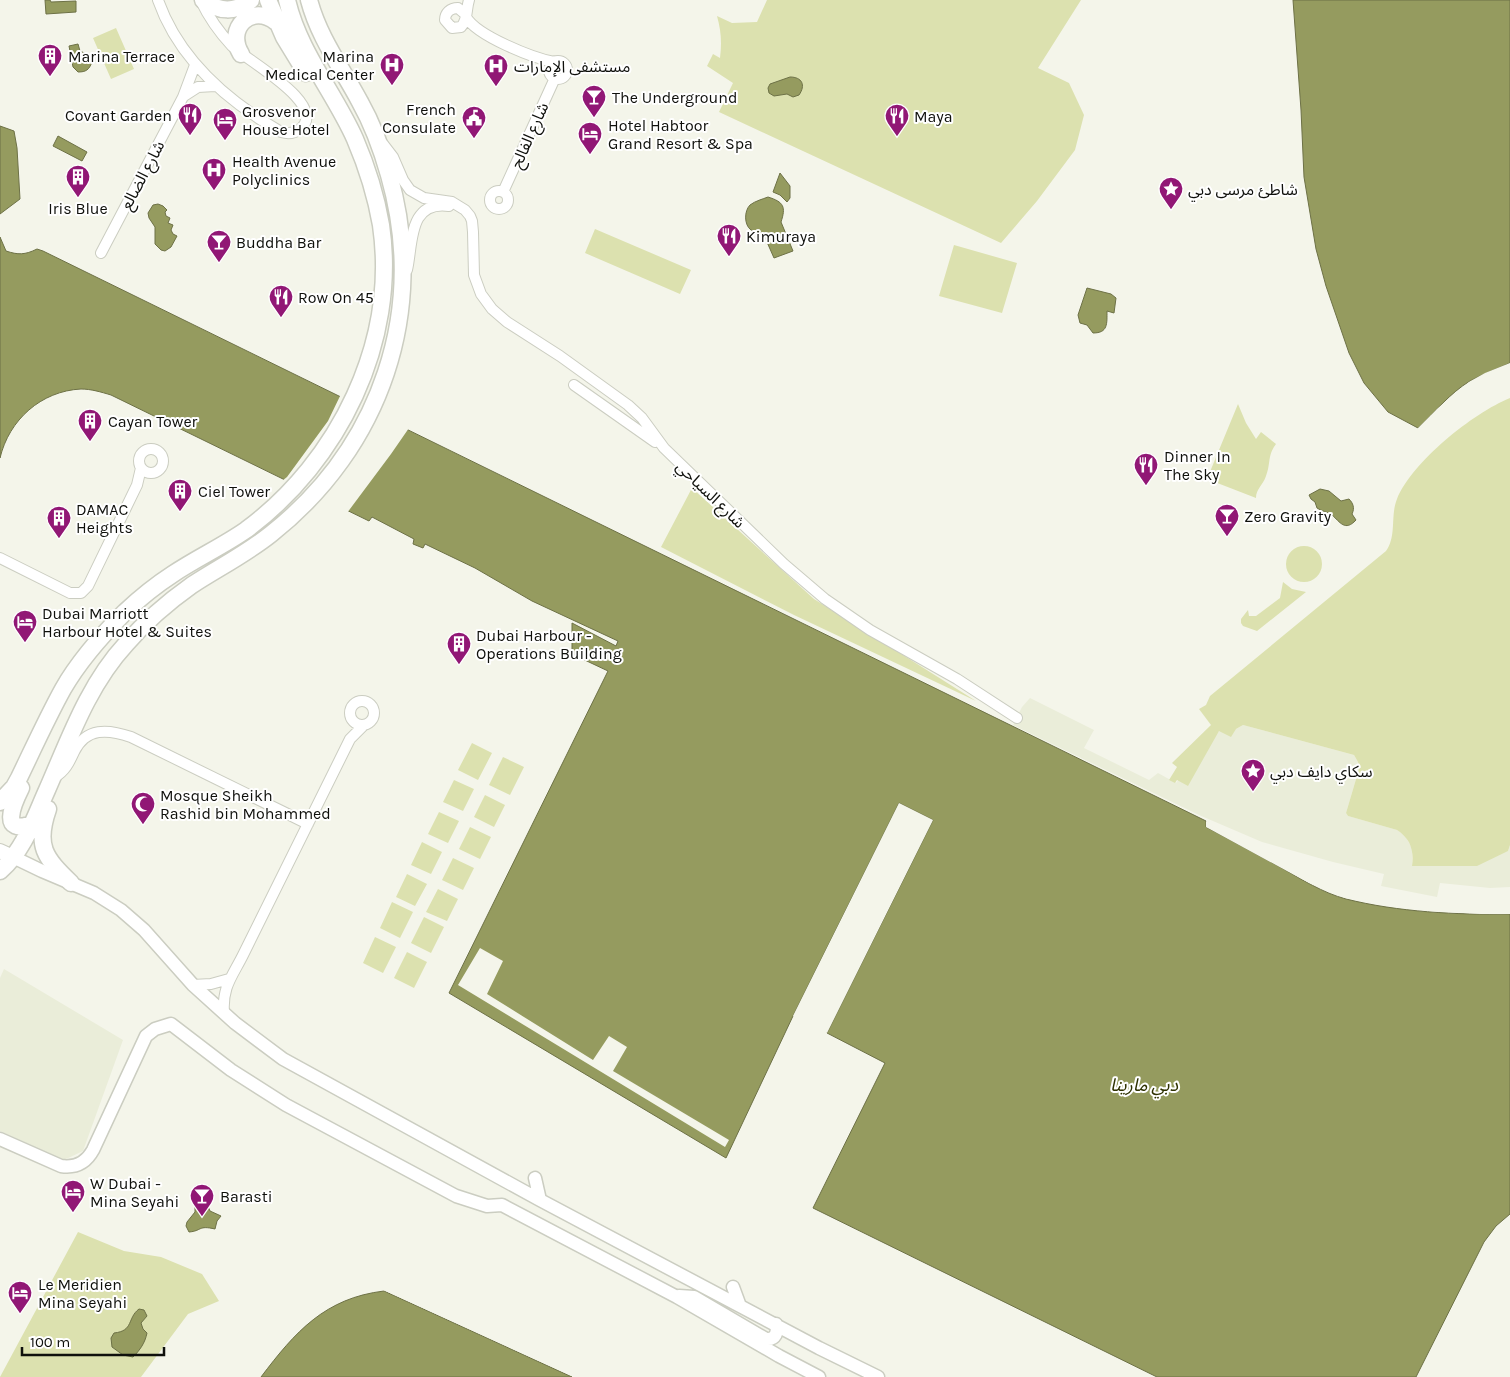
<svg xmlns="http://www.w3.org/2000/svg" width="1510" height="1377" font-family="Karla,'Noto Sans Arabic',sans-serif">
  <style>
    .built { fill: #eaedd9 }
    .green { fill: #dce1af }
    .water { fill: #959b5f; stroke: #6d7146 }
    .pier { fill: #f4f5ea }
    .lines { fill: none; stroke-linecap: round; stroke-linejoin: round }
    .minor-casing { stroke: #cbcdc1; stroke-width: 12 }
    .tertiary-casing { stroke: #cbcdc1; stroke-width: 15 }
    .secondary-casing { stroke: #cbcdc1; stroke-width: 16 }
    .primary-casing { stroke: #cbcdc1; stroke-width: 19 }
    .minor { stroke: #fff; stroke-width: 10 }
    .tertiary { stroke: #fff; stroke-width: 12 }
    .secondary { stroke: #fff; stroke-width: 14 }
    .primary { stroke: #fff; stroke-width: 16 }
    .labels { text-anchor: middle; stroke-width: 4; stroke-linejoin: round; paint-order: stroke }
    .poi-label { font-size: 16px; fill: #0f100c; stroke: #fff; text-anchor: start }
    .street-label { font-size: 16px; fill: #0f100c; stroke: #fff }
    .water-label { font-size: 18px; font-style: italic; fill: #2e3100; stroke: #fff }
  </style>
  <rect width="100%" height="100%" fill="#f4f5ea"/>
  <!-- built -->
  <path class="built" d="M1030,698L1094,730L1084,748L1149,780L1158,773L1176,783L1219,731L1236,729L1243,725L1354,755L1358,762L1359,769L1346,813L1348,816L1397,830L1404,834L1412,848V866L1508,851L1510,845V887L1490,888L1440,883L1437,897L1381,886L1384,874L1333,862L1262,842L1199,815L1013,725L1022,707Z
    M4,969L123,1040L83,1151L64,1160L0,1131V978Z"/>
  <!-- green -->
  <path class="green" d="M767,0H1081L1038,68L1069,83L1084,115L1075,150L1037,201L1001,243L719,112L733,83L707,66L713,54L720,58C722,43 721,30 717,16L732,23L757,22Z
    M116,28L134,69L111,79L93,38Z
    M595,229L691,270L680,294L585,253Z
    M954,245L1017,263L1002,313L939,296Z
    M1510,398V845L1508,851L1477,866H1412C1414,851 1411,839 1397,830L1348,816L1346,813L1359,769L1358,762L1354,755L1243,725L1236,729L1231,737L1219,731L1188,786L1177,780L1175,783L1169,780L1177,767L1172,763L1211,725L1199,709L1206,705L1210,696L1386,551C1397,536 1390,516 1397,499C1412,462 1473,413 1510,398Z
    M1238,404L1246,423L1256,439L1261,432L1276,444C1267,456 1271,463 1266,476C1263,485 1256,489 1256,498L1207,479Z
    M692,488L814,599L976,701L794,615L661,547Z
    M1286 564a18 18 0 1 1 36 0a18 18 0 1 1-36 0Z
    M1283,582L1292,589L1306,592L1257,631L1243,626L1241,623V619L1248,610L1249,616H1256L1280,598Z
    M472,743L492,753L478,780L458,770Z
    M503,757L524,767L510,795L489,785Z
    M454,780L474,789L463,811L443,802Z
    M485,795L505,805L494,827L474,817Z
    M439,812L459,821L448,843L428,834Z
    M470,827L491,837L480,859L459,849Z
    M422,842L442,852L431,874L411,865Z
    M453,858L474,868L463,890L442,880Z
    M407,874L427,884L415,906L396,897Z
    M438,889L458,899L447,921L426,912Z
    M392,902L413,912L400,938L380,928Z
    M424,917L444,927L431,953L411,943Z
    M375,937L396,947L383,973L363,963Z
    M407,952L427,962L414,988L394,978Z
    M78,1232L124,1251L161,1257L202,1274L219,1301L188,1314L141,1377H0Z"/>
  <!-- water -->
  <path class="water" d="M45,0H50L51,2L76,1V12L46,14Z
    M1293,0H1510V363C1497,369 1483,374 1470,381C1450,393 1435,412 1418,428L1388,412L1364,383L1349,353L1326,286L1316,249L1304,177L1301,110Z
    M78,44L80,51L89,55L92,62C89,70 86,72 78,72L73,67L69,46Z
    M790,77C802,77 806,85 799,95L793,97L787,94L774,96L769,93L768,88L770,84Z
    M0,126L14,131L17,148L20,199L0,214Z
    M58,136L87,152L82,161L53,146Z
    M780,173L790,186V198L787,202L780,195L773,192Z
    M768,197C784,202 786,207 781,222L793,251L774,258L763,233C759,232 754,232 751,230C744,225 744,211 750,205C755,201 763,199 768,197Z
    M158,204L163,206L167,210L165,212L166,216L170,218L168,223L173,225L171,230L173,234L177,236L171,247L165,251L161,250L155,244V227L149,218L148,213L153,205Z
    M0,237L6,251C18,255 25,255 37,249L43,251L1206,821V827C1231,840 1256,854 1280,867C1301,879 1323,893 1346,899C1398,912 1457,915 1510,914V1214L1496,1226L1484,1242L1416,1377H1157L813,1208L885,1063L827,1033L933,820L899,803L793,1016L726,1158L449,993L608,671L572,654V623L616,646L618,641L532,601L475,568L425,544L423,548L413,544L414,539L372,517L369,521L111,395C101,392 91,389 81,389C41,391 9,420 0,458Z
    M1087,288L1111,294L1116,298L1114,313L1107,311C1107,324 1108,333 1093,333L1087,325L1080,323L1078,315Z
    M1320,489L1329,491L1341,501L1349,499C1353,503 1355,508 1352,514L1356,520C1345,532 1340,522 1332,515C1328,512 1321,511 1317,508L1315,502L1311,499L1309,495Z
    M200,1196L204,1197L210,1211L221,1216L217,1221L215,1229C198,1225 202,1231 189,1232L186,1226L187,1222L195,1212V1199Z
    M384,1291L572,1377H261C295,1332 325,1298 384,1291Z
    M139,1309L144,1310L147,1316L141,1323L143,1329L147,1333C145,1343 140,1350 133,1357L123,1355L112,1347L111,1338L114,1333C134,1331 127,1318 139,1309Z"/>
  <!-- pier -->
  <path class="pier" d="M1510,363V366L1486,375L1470,384L1440,409L1420,430H1416L1438,408L1469,382L1485,373Z
    M341,394L409,428L391,454L347,513L282,481L287,477L328,421Z
    M899,803L933,820L827,1033L825,1031L929,821L900,807L796,1017L793,1016Z
    M1206,821L1208,822L1209,825L1310,881L1346,896L1428,909L1481,912L1510,911V914H1481L1428,911L1345,898L1309,883L1206,827Z
    M480,948L503,961L487,994L593,1060L609,1036L627,1047L613,1071L729,1140L725,1147L458,985Z
    M381,1289H385L424,1306L549,1363L573,1375L574,1377Z"/>
  <g class="lines">
    <defs>
      <path id="minor" d="M158,0C179,60 227,101 281,132C288,134 293,134 299,130C332,106 246,60 232,46C220,33 209,18 201,1
        M465,14L458,8C450,8 445,13 445,20L452,28L461,27C468,20 466,9 469,0
        M466,17C477,36 533,58 554,62
        M549 70a9 9 0 1 1 18 0a9 9 0 1 1-18 0Z
        M184,96L198,87L215,86
        M383,144L393,157L403,180L410,190L424,198L452,202L465,210L470,216L472,221L473,232L474,275L481,294L492,309L507,322L560,356L628,405L642,418L664,448L784,564L825,599L870,630L957,679L1017,718
        M490 200a9 9 0 1 1 18 0a9 9 0 1 1-18 0Z
        M503,192L555,78
        M101,253L183,97L195,65
        M407,270C413,244 408,200 449,206
        M574,385L655,442
        M139 461a12 12 0 1 1 24 0a12 12 0 1 1-24 0Z
        M0,558L70,593H81L88,586L137,485L141,468
        M350 713a12 12 0 1 1 24 0a12 12 0 1 1-24 0Z
        M55,777C65,771 69,763 74,752C86,727 108,729 131,737L308,824
        M193,985L211,984L229,979
        M224,1013C222,987 232,977 243,955L350,739L364,725"/>
      <path id="tertiary" d="M13,857L42,871L94,893L121,910L144,930L193,985L235,1023L283,1059L540,1200L819,1348L878,1377
        M0,1139L61,1166C75,1168 86,1163 93,1150L146,1036L155,1029L171,1024L231,1070L286,1105L456,1196L487,1206L502,1205L677,1297L779,1356L819,1377
        M535,1178L540,1200
        M733,1287L740,1306
        M679,1296L694,1297L766,1339C776,1340 778,1332 776,1324"/>
      <path id="secondary" d="M0,851L13,857"/>
      <path id="primary" d="M203,0C218,12 236,13 251,0
        M268,0L284,37L306,73
        M241,54C225,28 252,3 276,22
        M21,788C12,806 0,835 32,824
        M0,802L14,787L19,778C33,749 47,718 63,689C79,661 102,635 125,612C140,598 156,585 173,574C197,558 223,546 246,530C339,461 398,342 381,225C376,196 367,167 355,139C334,92 299,52 287,0
        M48,809C35,846 45,858 71,883
        M0,871C24,850 34,819 47,790C69,740 88,685 126,644C145,622 168,602 192,585C218,568 246,554 271,534C381,447 428,311 389,175C382,150 373,125 360,102C342,68 319,38 309,0"/>
    </defs>
    <!-- minor casing -->
    <use href="#minor" class="minor-casing"/>
    <!-- tertiary casing -->
    <use href="#tertiary" class="tertiary-casing"/>
    <!-- secondary casing -->
    <use href="#secondary" class="secondary-casing"/>
    <!-- primary casing -->
    <use href="#primary" class="primary-casing"/>
    <!-- minor -->
    <use href="#minor" class="minor"/>
    <!-- tertiary -->
    <use href="#tertiary" class="tertiary"/>
    <!-- secondary -->
    <use href="#secondary" class="secondary"/>
    <!-- primary -->
    <use href="#primary" class="primary"/>
  </g>
  <!-- icons -->
  <defs>
    <symbol id="building-pin" viewBox="-11 -11 22 30"><path d="M0 17L-7.5 6A9.5 9.5 0 1 1 7.5 6Z" fill="#911775" stroke="#fff"/><path d="M-4-6H4V6H1V3H-1V6H-4ZM-2.5-4.3h1.7v1.8h-1.7ZM.8-4.3h1.7v1.8H.8ZM-2.5-1h1.7V.8h-1.7ZM.8-1h1.7V.8H.8Z" fill="#fff"/></symbol>
    <symbol id="hospital-pin" viewBox="-11 -11 22 30"><path d="M0 17L-7.5 6A9.5 9.5 0 1 1 7.5 6Z" fill="#911775" stroke="#fff"/><path d="M-5-5h3v3.5h4V-5h3V5h-3V1.5h-4V5h-3Z" fill="#fff"/></symbol>
    <symbol id="bar-pin" viewBox="-11 -11 22 30"><path d="M0 17L-7.5 6A9.5 9.5 0 1 1 7.5 6Z" fill="#911775" stroke="#fff"/><path d="M-6-5H6L.8 .8V4.5H3.5V6h-7V4.5H-.8V.8Z" fill="#fff"/></symbol>
    <symbol id="restaurant-pin" viewBox="-11 -11 22 30"><path d="M0 17L-7.5 6A9.5 9.5 0 1 1 7.5 6Z" fill="#911775" stroke="#fff"/><path d="M-5-6h1v4h1v-4h1v4h1v-4h1v5L-1.5 .5V6h-2V.5L-5-1ZM5-6V6H3V1.5H1.5Q1.5-4 5-6Z" fill="#fff"/></symbol>
    <symbol id="civic-pin" viewBox="-11 -11 22 30"><path d="M0 17L-7.5 6A9.5 9.5 0 1 1 7.5 6Z" fill="#911775" stroke="#fff"/><path d="M-.6-6.5H3V-4.5H.6V-3L4-1V1h2V6H-6V1h2V-1L-.6-3ZM-1.2 2.5V6h2.4V2.5Z" fill="#fff"/></symbol>
    <symbol id="hotel-pin" viewBox="-11 -11 22 30"><path d="M0 17L-7.5 6A9.5 9.5 0 1 1 7.5 6Z" fill="#911775" stroke="#fff"/><path d="M-6-4.5h1.5V1H6V5H4.5V3h-9V5H-6ZM-4 0a1.8 1.8 0 1 1 3.6 0ZM.5 0V-2.5h3Q6-2.5 6 0Z" fill="#fff"/></symbol>
    <symbol id="sight-pin" viewBox="-11 -11 22 30"><path d="M0 17L-7.5 6A9.5 9.5 0 1 1 7.5 6Z" fill="#911775" stroke="#fff"/><path d="M0-6L1.8-2.2L6-1.7L2.9 1.2L3.7 5.4L0 3.3L-3.7 5.4L-2.9 1.2L-6-1.7L-1.8-2.2Z" fill="#fff"/></symbol>
    <symbol id="mosque-pin" viewBox="-11 -11 22 30"><path d="M0 17L-7.5 6A9.5 9.5 0 1 1 7.5 6Z" fill="#911775" stroke="#fff"/><path d="M3.5-4.9A6 6 0 1 0 3.5 4.9A5 5 0 1 1 3.5-4.9Z" fill="#fff"/></symbol>
  </defs>
  <g fill-rule="evenodd">
    <use href="#building-pin" x="36" y="42" width="28" height="38"/>
    <use href="#hospital-pin" x="378" y="51" width="28" height="38"/>
    <use href="#hospital-pin" x="482" y="52" width="28" height="38"/>
    <use href="#bar-pin" x="580" y="83" width="28" height="38"/>
    <use href="#restaurant-pin" x="176" y="101" width="28" height="38"/>
    <use href="#restaurant-pin" x="883" y="102" width="28" height="38"/>
    <use href="#civic-pin" x="460" y="104" width="28" height="38"/>
    <use href="#hotel-pin" x="211" y="106" width="28" height="38"/>
    <use href="#hotel-pin" x="576" y="120" width="28" height="38"/>
    <use href="#hospital-pin" x="200" y="156" width="28" height="38"/>
    <use href="#building-pin" x="64" y="163" width="28" height="38"/>
    <use href="#sight-pin" x="1157" y="175" width="28" height="38"/>
    <use href="#restaurant-pin" x="715" y="222" width="28" height="38"/>
    <use href="#bar-pin" x="205" y="228" width="28" height="38"/>
    <use href="#restaurant-pin" x="267" y="283" width="28" height="38"/>
    <use href="#building-pin" x="76" y="407" width="28" height="38"/>
    <use href="#restaurant-pin" x="1132" y="451" width="28" height="38"/>
    <use href="#building-pin" x="166" y="477" width="28" height="38"/>
    <use href="#bar-pin" x="1213" y="502" width="28" height="38"/>
    <use href="#building-pin" x="45" y="504" width="28" height="38"/>
    <use href="#hotel-pin" x="11" y="608" width="28" height="38"/>
    <use href="#building-pin" x="445" y="630" width="28" height="38"/>
    <use href="#sight-pin" x="1239" y="757" width="28" height="38"/>
    <use href="#mosque-pin" x="129" y="790" width="28" height="38"/>
    <use href="#hotel-pin" x="59" y="1178" width="28" height="38"/>
    <use href="#bar-pin" x="188" y="1182" width="28" height="38"/>
    <use href="#hotel-pin" x="6" y="1279" width="28" height="38"/>
  </g>
  <g class="labels">
    <!-- poi labels -->
    <g class="poi-label">
      <text x="68" y="62">Marina Terrace</text>
      <text x="374" y="62" text-anchor="end">Marina<tspan x="374" dy="18">Medical Center</tspan></text>
      <text x="514" y="72">مستشفى الإمارات</text>
      <text x="612" y="103">The Underground</text>
      <text x="456" y="115" text-anchor="end">French<tspan x="456" dy="18">Consulate</tspan></text>
      <text x="242" y="117">Grosvenor<tspan x="242" dy="18">House Hotel</tspan></text>
      <text x="172" y="121" text-anchor="end">Covant Garden</text>
      <text x="914" y="122">Maya</text>
      <text x="608" y="131">Hotel Habtoor<tspan x="608" dy="18">Grand Resort &amp; Spa</tspan></text>
      <text x="232" y="167">Health Avenue<tspan x="232" dy="18">Polyclinics</tspan></text>
      <text x="1188" y="195">شاطئ مرسى دبي</text>
      <text x="78" y="214" text-anchor="middle">Iris Blue</text>
      <text x="746" y="242">Kimuraya</text>
      <text x="236" y="248">Buddha Bar</text>
      <text x="298" y="303">Row On 45</text>
      <text x="108" y="427">Cayan Tower</text>
      <text x="1164" y="462">Dinner In<tspan x="1164" dy="18">The Sky</tspan></text>
      <text x="198" y="497">Ciel Tower</text>
      <text x="76" y="515">DAMAC<tspan x="76" dy="18">Heights</tspan></text>
      <text x="1244" y="522">Zero Gravity</text>
      <text x="42" y="619">Dubai Marriott<tspan x="42" dy="18">Harbour Hotel &amp; Suites</tspan></text>
      <text x="476" y="641">Dubai Harbour -<tspan x="476" dy="18">Operations Building</tspan></text>
      <text x="1270" y="777">سكاي دايف دبي</text>
      <text x="160" y="801">Mosque Sheikh<tspan x="160" dy="18">Rashid bin Mohammed</tspan></text>
      <text x="90" y="1189">W Dubai -<tspan x="90" dy="18">Mina Seyahi</tspan></text>
      <text x="220" y="1202">Barasti</text>
      <text x="38" y="1290">Le Meridien<tspan x="38" dy="18">Mina Seyahi</tspan></text>
    </g>
    <!-- street labels -->
    <g class="street-label">
      <text transform="translate(529 135) rotate(-66)" y="6">شارع الفالح</text>
      <text transform="translate(142 175) rotate(-62)" y="6">شارع الضالع</text>
      <text transform="translate(711 494) rotate(44)" y="6">شارع السياحي</text>
    </g>
    <!-- water labels -->
    <g class="water-label">
      <text x="1144" y="1091">دبي مارينا</text>
    </g>
  </g>
  <!-- scale -->
  <path d="M22 1347v8h142v-8" fill="none" stroke="#0f100c" stroke-width="2.5"/>
  <text x="30" y="1347" font-size="15" fill="#0f100c" stroke="#ffffff" stroke-width="4" paint-order="stroke">100 m</text>
</svg>
